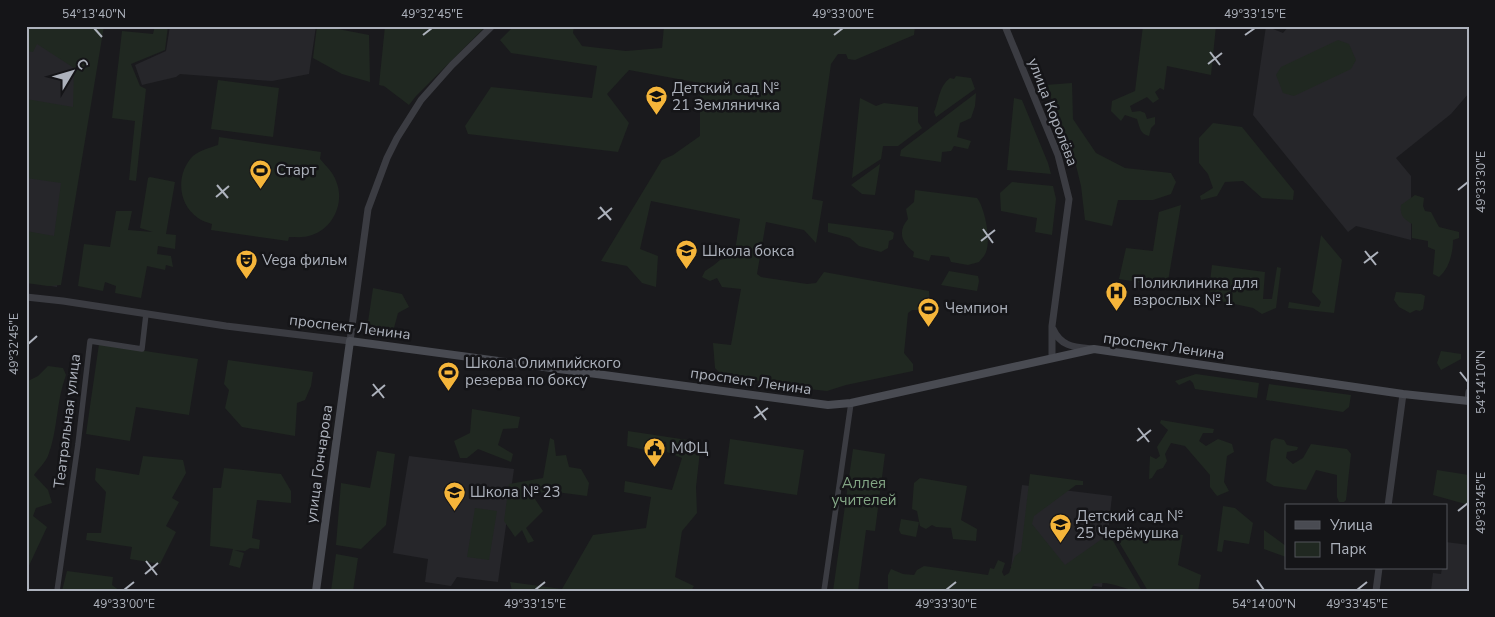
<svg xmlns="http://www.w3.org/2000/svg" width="1495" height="617" font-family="'Nunito Sans',sans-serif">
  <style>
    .built { fill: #26262a }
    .green { fill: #202821 }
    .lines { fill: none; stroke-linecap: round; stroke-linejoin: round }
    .minor { stroke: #3b3c42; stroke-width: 5.5 }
    .tertiary { stroke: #3b3c42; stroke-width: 7 }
    .secondary { stroke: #494b52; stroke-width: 8 }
    .ticks { fill: none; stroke: #adb2bc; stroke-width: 2 }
    .labels { text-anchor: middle; stroke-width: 5; stroke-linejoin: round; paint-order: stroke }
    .poi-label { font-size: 15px; fill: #adb2bc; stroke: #151518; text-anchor: start }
    .street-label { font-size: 15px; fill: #adb2bc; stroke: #151518 }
    .park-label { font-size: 15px; fill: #84a786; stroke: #151518 }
    .neatline { fill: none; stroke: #adb2bc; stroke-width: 2 }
    .ticks-label { font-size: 12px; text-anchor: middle; fill: #adb2bc }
  </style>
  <rect width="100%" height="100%" fill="#1a1a1d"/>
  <!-- built -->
  <path class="built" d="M170,26H316L309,74L272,81L180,74L176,77L142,85L135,65L166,51Z
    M1266,26L1283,33L1289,26H1469V93L1451,114L1396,158L1411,176V240L1356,226L1348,232L1253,115Z
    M26,27L91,38L57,287L26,282Z
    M409,456L514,469L498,582L457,577L451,586L425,582L428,559L393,553Z
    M1022,485L1112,496L1102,587L1010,575Z
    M1446,542L1469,545V591H1431L1433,573L1441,574L1442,568H1446Z"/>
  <!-- green -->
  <path class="green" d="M26,26H104L61,285L48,286L26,283V231L54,236L61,183L26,178V99L73,107L74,68L37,44L33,52L26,51Z
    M155,26H168L165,50L131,64L140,86L146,89L136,181L129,180L135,121L112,118L122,31L153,34Z
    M317,26H338V29L369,35L370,82L342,74L313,58Z
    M385,26H486L416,96L409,105L384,86L379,85Z
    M514,26H574L573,33L582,46L626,51L662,48L664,26L683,28L684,26H915L914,35L855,60L848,59L846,54H838L831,64L812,199L823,201L816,243L804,230L766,222L757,274L761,277L807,284L816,283L824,272L929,291L930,310H912L908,313L904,353L913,364V371L846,385L827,391L799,388L732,376L719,372L715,368L713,343L731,345L741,289L722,287L717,278L710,281L702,277L705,271L714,265L720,260L734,257L740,219L651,201L640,249L658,256L656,287L642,283L627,266L601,261L662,160L673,155L700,136V83L629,70L607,94L629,123L618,152L468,134L465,126L491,87L592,98L597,66L511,53L500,40Z
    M1143,26H1216L1211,75L1167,66L1164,90L1160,88L1155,92L1159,99L1153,103L1147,97L1130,106L1132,112L1140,111L1145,113L1147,119L1155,117V124L1151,128L1149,136C1140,134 1140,128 1137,119L1125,115L1121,121L1111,111L1112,101L1135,91Z
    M1338,40L1349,44L1356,60L1351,69L1294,96L1283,93L1276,75L1281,67Z
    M956,76L971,78L975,89L936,117L934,112C939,100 939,86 950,78L954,79Z
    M218,80L279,88L273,137L211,129Z
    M1072,83L1073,119L1096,153L1125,168L1171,173L1176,182L1171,194L1153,200H1118L1112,226L1085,220L1081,186L1073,153L1046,85Z
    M976,93L975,106L971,118L960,123L957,137L971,141L968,149L954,146L951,151L942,152L941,162L900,156L901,150Z
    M860,98L876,106L884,103L918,107V122L922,128L898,146H883L881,159L852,178Z
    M1014,98L1022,100L1048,163L1051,174L1007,170Z
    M1213,123L1242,127L1294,191L1293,200L1262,198L1243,181L1225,182L1217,196L1201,200L1200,196L1213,188L1208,174L1199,163V138Z
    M219,137L321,152L320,159C326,166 333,172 336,181C345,201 334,228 312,235C305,238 297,237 289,237L288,241L211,230L212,224C207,222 202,221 198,218C177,204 176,173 193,156C200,150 209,148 218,145Z
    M880,164L875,195L862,194L851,185Z
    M150,177L175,182L166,234L176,235L175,249L158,246L157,254L171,256L173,267L166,265L165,270L147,266L141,298L115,293L116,286L105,282L103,291L78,286L84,244L110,247L116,211H132L128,230L153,232L140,228L148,178Z
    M1012,182L1053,186L1056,199L1052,235L1035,232L1037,218L1001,211L1000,193Z
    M915,190L977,198C985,208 991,240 986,252C985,256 981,259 979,262L968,265L951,262L949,257L931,255L929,261L913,257L914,252C902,243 897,232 908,219L906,209L914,202Z
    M1415,195L1424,198L1423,206L1425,211L1431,212L1439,227L1459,232V238L1453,240C1453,253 1449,269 1439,277L1433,274L1435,250L1428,247V241L1412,238V224C1403,218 1400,216 1401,205Z
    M1181,205L1167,287L1119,279L1126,248L1153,251L1159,212Z
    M828,223L891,231L894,233L893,239L889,241L888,248L881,252L859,246L850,238L828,232Z
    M1321,235L1342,260L1334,313L1288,308L1289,302L1319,307L1321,302L1312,292Z
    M1212,265L1265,272L1263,299H1272L1277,267L1281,268L1276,308L1262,314L1253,308L1216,300L1209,289Z
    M949,271L978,276L979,281L977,291L941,285Z
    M373,288L402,294L409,307L398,313L394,328C383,330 376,330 368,322Z
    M1396,292L1421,294L1425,296L1423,309L1420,311L1416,310L1410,313L1399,307L1394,300Z
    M99,344L198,359L189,415L136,407L130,441L86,434Z
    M1441,351L1461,354V359L1441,370L1437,363Z
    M228,360L313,372L311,386L305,400L297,403L295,436L242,427L225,408L229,390L224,384Z
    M48,366L63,368L66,375C56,401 58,430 48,456C45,463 38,469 34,475L48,490L52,503L36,508L33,516L47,527L26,572V380L28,381L38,376Z
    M1196,374L1259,383L1257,398L1195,389L1193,383L1190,380L1179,385L1175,381Z
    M1269,384L1351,395L1349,407L1343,412L1266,400Z
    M472,409L520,417L518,428L503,429L498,445L513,454L511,462L478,449L467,458H460L454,441L470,433Z
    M1161,420L1214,429L1213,433H1203L1199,441L1206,446L1218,439L1232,444L1234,452L1227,456L1224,482L1229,491L1217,496L1210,487V475L1185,446L1171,443L1165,454L1167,461L1163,468L1157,470L1152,478L1149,479L1150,456L1156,459L1160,456L1157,447L1168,430L1160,423Z
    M628,431L701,442L696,487L697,513L682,531L675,577L694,586L691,591H512L510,582L562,589L593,535L646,528L651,497L624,492L625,481L672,490L682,458L667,452L666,442L652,440L650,451L627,446Z
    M550,438L554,440L556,456L566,455L569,467L581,469L589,483L587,496L556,492L531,493L543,511L526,528L534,541L528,543L522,530L515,537L504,521L509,484L543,478Z
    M1275,438L1284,440L1287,445L1298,447L1297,450L1287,452L1286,458L1293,464L1303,458L1311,444L1347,449L1351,454L1346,500L1344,502H1339L1337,497V475L1316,470L1306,490L1274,486L1266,481L1271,441Z
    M730,439L804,450L797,495L724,484Z
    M853,449L885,454L875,531L866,530L858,591H833Z
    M377,451L395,454L386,525L361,549L336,545L341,483L370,488Z
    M143,456L183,460L186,473L172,498L179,502L166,526L176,532L160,564L130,559L132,547L86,540L87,533H101L106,492L95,480L96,468L139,475Z
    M224,468L281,474L291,491V503L257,500L252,538L260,540L259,549L250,548L245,551L234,550L244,553L240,568L229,565L233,549L210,546L213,488H221Z
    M1437,470L1469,475V505L1433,495Z
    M1030,474L1083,481V485H1076L1034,516L1032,524L1065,565L1109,534L1142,591C1125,591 1111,580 1094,584L1090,591H888V575L891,569L903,574L914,575L917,570L924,566L988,575L990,568L994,569L998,560L1005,563L1002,572L1004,576L1009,573L1015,556L1021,551Z
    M920,478L967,486L961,520L977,529L976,541L953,539L951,528L936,527L932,525L926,529L920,526L917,511L912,509L914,483Z
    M1223,506L1235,508L1253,523L1249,544L1224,540L1222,552L1217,551Z
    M475,508L497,511L489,560L467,557Z
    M901,519L919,522L916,537L901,534L899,530Z
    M1117,527L1183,535L1178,565L1201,575L1198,591H1148L1116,537Z
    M1264,530L1286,546V557L1264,549Z
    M336,554L358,558L353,591H331Z
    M67,571L113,577L112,585L120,591H62Z"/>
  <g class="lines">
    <!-- minor -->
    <path class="minor" d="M57,591L78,444L90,341L142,349L146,314
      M824,591L851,403"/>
    <!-- tertiary -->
    <path class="tertiary" d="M1005,26L1058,155L1069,199L1052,326V358
      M26,297L63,301L226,326L350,341L368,209L387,158L397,138L421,100L452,65L492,26
      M1053,329C1061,347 1075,347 1092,349
      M1468,401L1469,392
      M1388,506L1403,394
      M1376,591L1379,568"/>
    <!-- secondary -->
    <path class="secondary" d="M316,591L350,341L828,405L851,403L1094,349L1403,394L1469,401"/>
  </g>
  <!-- ticks -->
  <path class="ticks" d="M94,28L102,37M423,35L432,28M834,35L843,28M1245,35L1255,28M1210,52L1220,65M1208,64L1222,53M217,185L228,198M1458,190L1468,182M216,197L229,186M600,207L611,220M598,219L612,208M983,229L993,243M981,241L995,230M1365,251L1376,265M1364,263L1378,252M28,344L37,336M1460,372L1468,382M373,384L384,398M372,396L385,385M756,406L766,420M754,418L768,408M1138,428L1149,442M1137,441L1151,430M1458,511L1468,503M146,561L157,575M145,574L158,563M1257,580L1264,590M124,590L134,582M535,590L545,582M946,590L956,582M1357,590L1367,582"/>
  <!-- icons -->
  <defs>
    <symbol id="school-pin" viewBox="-11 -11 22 30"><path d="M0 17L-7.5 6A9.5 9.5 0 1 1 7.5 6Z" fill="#f5b53a" stroke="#151518"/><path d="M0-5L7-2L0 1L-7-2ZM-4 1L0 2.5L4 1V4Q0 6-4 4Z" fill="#111"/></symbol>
    <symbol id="stadium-pin" viewBox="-11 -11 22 30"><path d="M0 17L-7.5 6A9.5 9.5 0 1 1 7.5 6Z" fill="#f5b53a" stroke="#151518"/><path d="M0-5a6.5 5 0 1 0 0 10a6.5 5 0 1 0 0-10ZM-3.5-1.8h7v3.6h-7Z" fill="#111"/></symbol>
    <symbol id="theatre-pin" viewBox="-11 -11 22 30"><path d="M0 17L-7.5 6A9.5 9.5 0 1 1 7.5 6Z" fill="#f5b53a" stroke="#151518"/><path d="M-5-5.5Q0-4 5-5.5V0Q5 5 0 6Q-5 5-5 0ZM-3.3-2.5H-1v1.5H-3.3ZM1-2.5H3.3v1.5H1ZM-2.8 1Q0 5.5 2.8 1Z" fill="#111"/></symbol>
    <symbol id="hospital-pin" viewBox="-11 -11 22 30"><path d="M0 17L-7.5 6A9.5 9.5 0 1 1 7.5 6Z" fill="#f5b53a" stroke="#151518"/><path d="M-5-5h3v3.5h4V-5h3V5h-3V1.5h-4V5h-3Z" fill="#111"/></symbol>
    <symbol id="civic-pin" viewBox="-11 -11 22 30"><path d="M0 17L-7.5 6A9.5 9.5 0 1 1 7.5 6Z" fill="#f5b53a" stroke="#151518"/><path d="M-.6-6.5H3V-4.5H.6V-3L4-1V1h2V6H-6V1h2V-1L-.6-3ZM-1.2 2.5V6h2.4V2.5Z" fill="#111"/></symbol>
  </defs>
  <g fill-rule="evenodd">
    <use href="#school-pin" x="644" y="84" width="25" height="34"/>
    <use href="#stadium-pin" x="248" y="158" width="25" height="34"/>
    <use href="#school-pin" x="674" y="238" width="25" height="34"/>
    <use href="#theatre-pin" x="234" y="248" width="25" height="34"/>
    <use href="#hospital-pin" x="1104" y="280" width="25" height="34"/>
    <use href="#stadium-pin" x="916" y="296" width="25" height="34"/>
    <use href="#stadium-pin" x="436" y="360" width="25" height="34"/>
    <use href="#civic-pin" x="642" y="436" width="25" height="34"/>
    <use href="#school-pin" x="442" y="480" width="25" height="34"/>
    <use href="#school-pin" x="1048" y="512" width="25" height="34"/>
  </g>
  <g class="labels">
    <!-- poi labels -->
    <g class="poi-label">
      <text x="672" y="93">Детский сад №<tspan x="672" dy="17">21 Земляничка</tspan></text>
      <text x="276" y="175">Старт</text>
      <text x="702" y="256">Школа бокса</text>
      <text x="262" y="265">Vega фильм</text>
      <text x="1133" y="288">Поликлиника для<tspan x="1133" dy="17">взрослых № 1</tspan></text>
      <text x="945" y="313">Чемпион</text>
      <text x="465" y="368">Школа Олимпийского<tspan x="465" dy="17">резерва по боксу</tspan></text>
      <text x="671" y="453">МФЦ</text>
      <text x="470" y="497">Школа № 23</text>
      <text x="1076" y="521">Детский сад №<tspan x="1076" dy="17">25 Черёмушка</tspan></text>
    </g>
    <!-- street labels -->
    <g class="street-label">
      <text transform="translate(1053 112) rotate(69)" y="5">улица Королёва</text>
      <text transform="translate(350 327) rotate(7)" y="5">проспект Ленина</text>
      <text transform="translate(1164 346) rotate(8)" y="5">проспект Ленина</text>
      <text transform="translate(751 381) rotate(8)" y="5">проспект Ленина</text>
      <text transform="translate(67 421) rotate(-83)" y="5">Театральная улица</text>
      <text transform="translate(319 464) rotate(-82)" y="5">улица Гончарова</text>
    </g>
    <!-- park labels -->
    <g class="park-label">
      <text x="864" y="488">Аллея<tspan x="864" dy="17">учителей</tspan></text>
    </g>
  </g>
  <!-- border -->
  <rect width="1495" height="617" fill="none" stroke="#151518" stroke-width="55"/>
  <!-- legend -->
  <rect x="1285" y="504" width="162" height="65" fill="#151518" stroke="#52545a"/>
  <rect x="1295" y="521" width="25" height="8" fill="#494b52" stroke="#52545a"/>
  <text x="1330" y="530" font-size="15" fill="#adb2bc">Улица</text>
  <rect x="1295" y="542" width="25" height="15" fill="#202821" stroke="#52545a"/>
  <text x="1330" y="554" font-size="15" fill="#adb2bc">Парк</text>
  <!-- north arrow -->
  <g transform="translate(72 72) rotate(52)" stroke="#151518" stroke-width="4" paint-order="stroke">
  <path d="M0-4L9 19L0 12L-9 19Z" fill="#adb2bc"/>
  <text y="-8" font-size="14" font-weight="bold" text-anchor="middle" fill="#adb2bc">С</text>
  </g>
  <rect x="28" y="28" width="1440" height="562" class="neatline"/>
  <g class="ticks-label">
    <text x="94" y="18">54°13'40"N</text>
    <text x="432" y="18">49°32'45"E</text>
    <text x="843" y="18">49°33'00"E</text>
    <text x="1255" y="18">49°33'15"E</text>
    <text transform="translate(1481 182) rotate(-90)" y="4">49°33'30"E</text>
    <text transform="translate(14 344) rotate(-90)" y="4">49°32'45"E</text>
    <text transform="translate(1481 382) rotate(-90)" y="4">54°14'10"N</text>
    <text transform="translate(1481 503) rotate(-90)" y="4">49°33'45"E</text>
    <text x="124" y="608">49°33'00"E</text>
    <text x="535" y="608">49°33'15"E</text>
    <text x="946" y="608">49°33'30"E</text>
    <text x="1264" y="608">54°14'00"N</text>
    <text x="1357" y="608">49°33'45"E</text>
  </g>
</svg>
